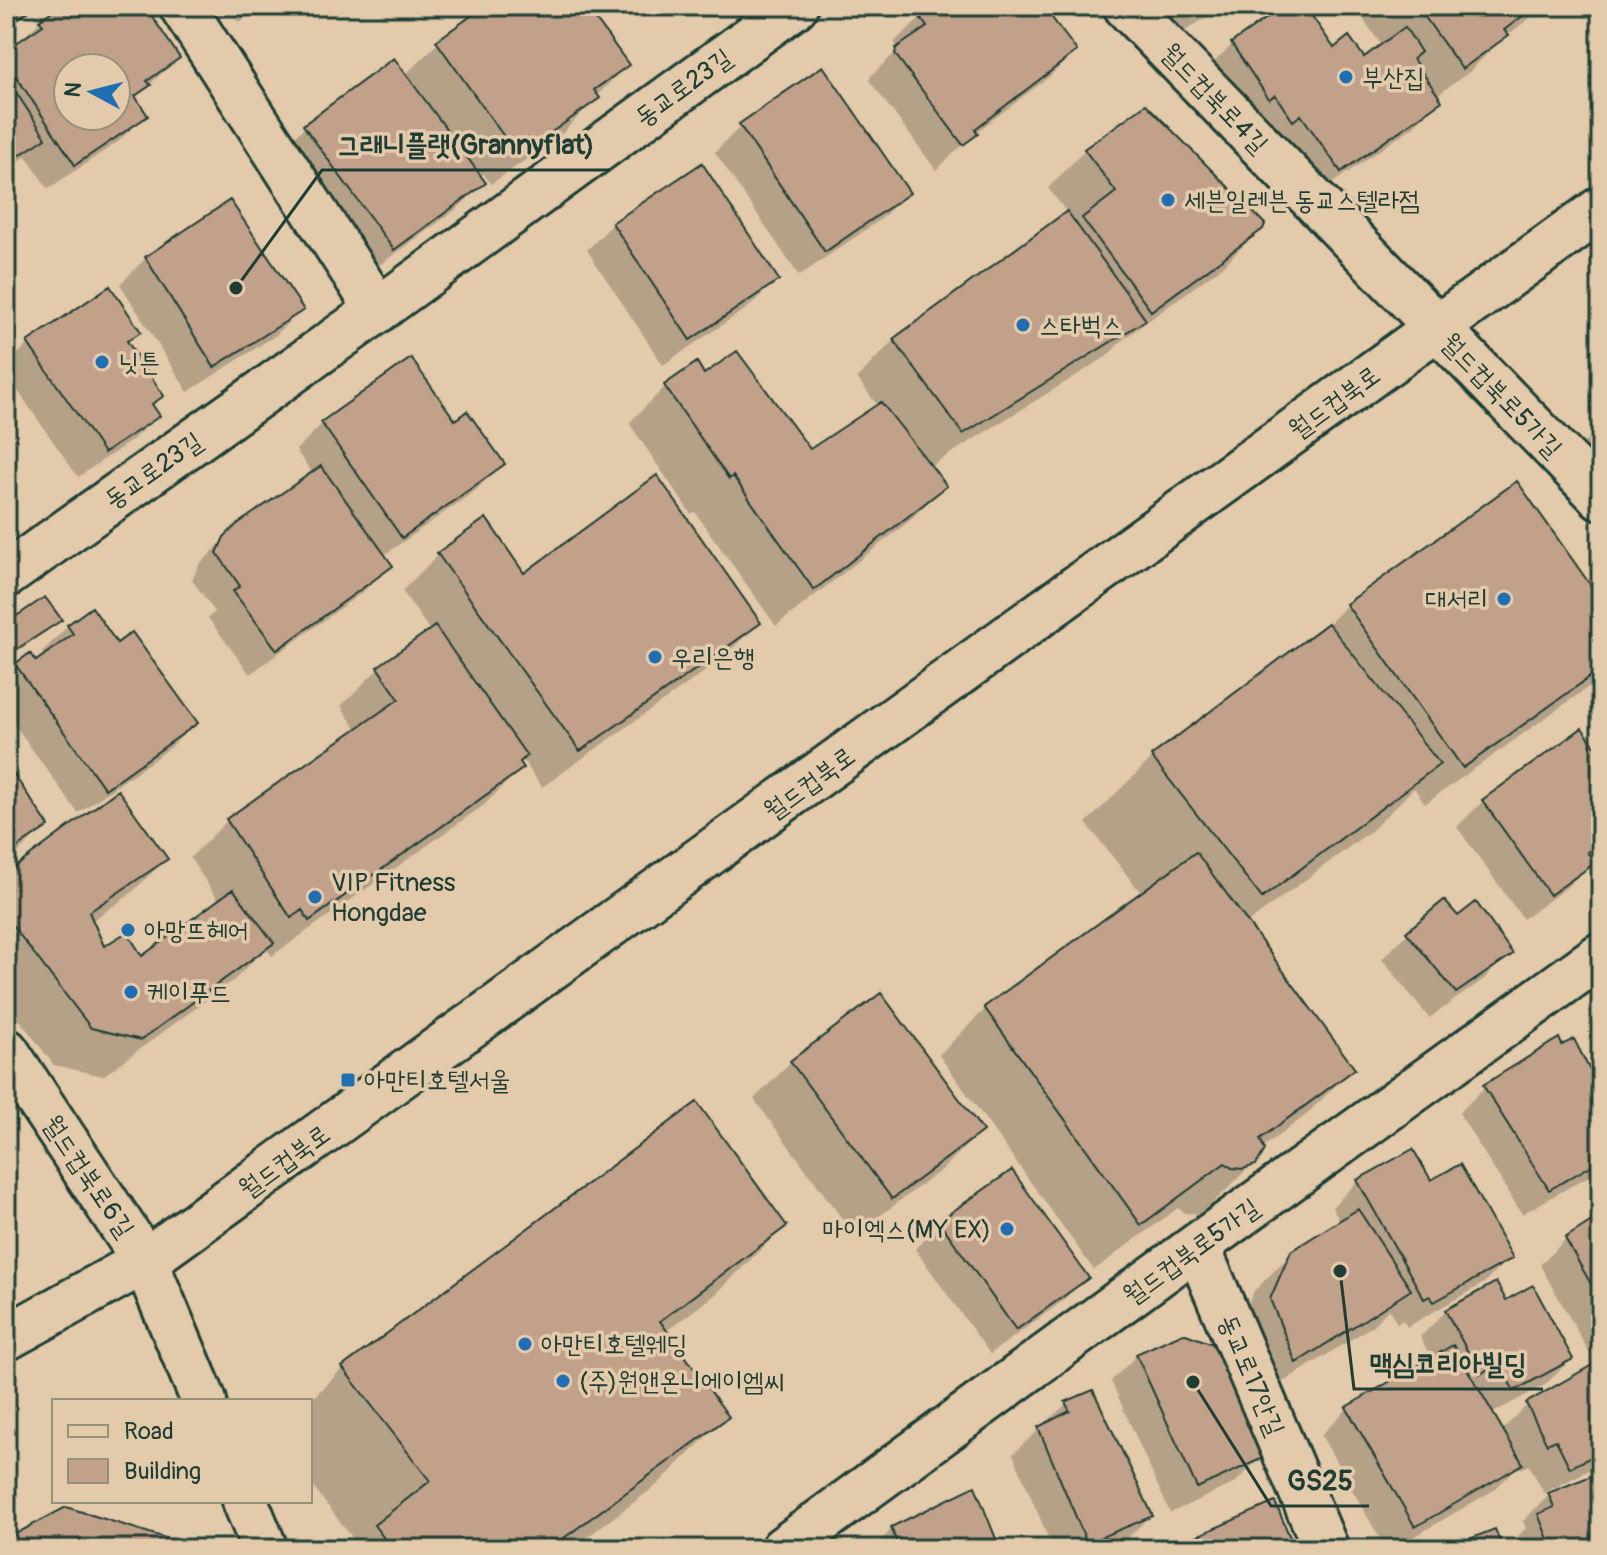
<svg xmlns="http://www.w3.org/2000/svg" width="1607" height="1555" font-family="Pangolin,'Poor Story',sans-serif">
  <style>
    .shadow { fill: #0003; fill-rule: evenodd }
    .building { fill: #c2a18b; stroke: #1f3d34; stroke-width: 2; fill-rule: evenodd }
    .lines { fill: none; stroke-linecap: round; stroke-linejoin: round }
    .minor-casing { stroke: #1f3d34; stroke-width: 50 }
    .secondary-casing { stroke: #1f3d34; stroke-width: 50 }
    .minor { stroke: #e2caab; stroke-width: 44 }
    .secondary { stroke: #e2caab; stroke-width: 44 }
    .poi-dot { fill: #1f6fb2; stroke: #e2caab; stroke-width: 3 }
    .labels { text-anchor: middle; stroke-width: 7; stroke-linejoin: round; paint-order: stroke }
    .poi-label { font-size: 26px; fill: #1f3d34; stroke: #e2caab; text-anchor: start }
    .street-label { font-size: 26px; fill: #1f3d34; stroke: #e2caab }
    .leader { fill: none; stroke: #1f3d34; stroke-width: 3 }
    .callout-dot { fill: #1f3d34; stroke: #e2caab; stroke-width: 3 }
    .callout-label { font-size: 28px; text-anchor: middle; font-weight: bold; fill: #1f3d34; stroke: #e2caab; stroke-width: 7; stroke-linejoin: round; paint-order: stroke }
  </style>
  <rect width="100%" height="100%" fill="#e2caab"/>
  <filter id="ink" filterUnits="userSpaceOnUse"><feTurbulence type="fractalNoise" baseFrequency=".0125" numOctaves="2"/><feDisplacementMap in="SourceGraphic" scale="16" xChannelSelector="R" yChannelSelector="G"/><feConvolveMatrix kernelMatrix="1 2 1 2 8 2 1 2 1" color-interpolation-filters="sRGB"/></filter>
  <g filter="url(#ink)">
    <!-- shadow -->
    <path class="shadow" d="M6,6H34L6,33Z
      M64,6H143L178,58L134,99L145,115L119,141L48,189L26,156L6,171V53L41,21ZM68,68H116V116H68Z
      M174,6H263L239,22L233,12L193,34Z
      M489,6H583L626,65L561,135L491,184L484,174L479,176L484,182L458,208L367,274L279,152L305,127L405,75L438,43Z
      M933,6H1040L1075,51L1049,77L975,133L936,170L870,81V77L899,49L894,42Z
      M1146,6H1224L1169,41Z
      M1287,6H1303L1332,50L1363,59L1382,46L1354,6H1546L1502,39L1469,72L1436,96L1439,100L1414,126L1314,196L1206,70L1232,45Z
      M741,126L907,193L881,219L799,276L715,152Z
      M1085,150L1261,228L1223,266L1125,338L1106,357L929,467L944,486L907,523L776,626L695,512L691,514L629,423L666,386L704,377L809,452L878,406L857,378L894,340L1067,213L1048,188Z
      M701,165L776,280L750,306L663,365L587,250L613,224Z
      M146,258L301,309L276,335L188,392L120,284Z
      M139,332L126,344L162,396L151,406L157,416L131,441L78,477L6,374V366L29,343Z
      M410,361L454,423L502,464L476,490L383,556L390,565L364,591L250,674L208,618L215,612L192,580L199,565L237,527L313,474L296,450L322,424Z
      M1601,426V504L1563,464Z
      M439,554L524,576L758,623L721,660L542,787L522,759L518,763L521,768L484,805L272,956L266,948L234,980L103,1076L54,1065L6,1002V877L166,859L128,896L91,921L104,949L141,959L219,901L190,858L227,821L357,730L341,706L378,669L431,632L402,591Z
      M1601,604V675L1594,683L1425,804L1414,788L1372,830L1246,924L1352,1069L1306,1115L1262,1148L1257,1159L1210,1206L1200,1214L1185,1213L1178,1208L1094,1270L939,1055L985,1009L1142,894L1086,823L1152,758L1325,628L1347,605Z
      M92,610L117,645L195,723L170,748L78,813L6,713V677L17,666L35,663L45,657L42,652L68,626Z
      M59,620L46,632L6,659V626Z
      M1601,744V849L1588,857L1592,862L1566,888L1523,919L1457,827L1483,801L1595,750Z
      M6,766L46,825L20,851L6,861Z
      M1408,933L1510,953L1484,979L1429,1018L1382,959Z
      M791,1062L981,1131L944,1168L854,1235L754,1099Z
      M1485,1087L1601,1095V1169L1522,1214L1459,1113Z
      M1358,1181L1430,1182L1510,1257L1484,1283L1407,1327L1403,1320L1397,1324L1389,1309L1371,1327L1258,1398L1233,1337L1254,1291L1292,1253L1341,1222L1332,1207Z
      M1601,1217V1355L1593,1359L1540,1265L1566,1239Z
      M940,1223L1086,1277L1060,1303L990,1354L915,1249Z
      M785,1225L716,1294L665,1332L726,1417L657,1485L571,1549H353L358,1545L310,1483V1401L343,1368Z
      M1505,1302L1571,1359L1545,1385L1491,1414L1501,1431L1527,1405L1601,1363V1464L1544,1493L1529,1465L1521,1469L1519,1465L1494,1490L1393,1549H1386L1321,1435L1347,1409L1432,1359L1420,1337L1446,1311Z
      M1137,1355L1261,1457L1235,1483L1170,1513L1111,1381Z
      M1066,1404L1151,1515L1125,1541L1106,1549H1053L1013,1454Z
      M1601,1474V1549H1516L1513,1541L1526,1528L1523,1521L1549,1495Z
      M892,1529L998,1549H872Z"/>
    <!-- building -->
    <path class="building" d="M6,6H37L6,26Z
      M60,6H145L180,58L147,81L151,85L135,96L148,116L75,165L6,61V50L43,25L39,20ZM68,68H116V116H68Z
      M485,6H586L629,65L594,90L600,98L529,148L522,138L510,145L436,41Z
      M929,6H1043L1077,51L975,129L978,134L963,145L895,54L896,48L927,27L918,14Z
      M1284,6H1305L1334,48L1349,36L1364,57L1405,27L1421,52L1413,59L1442,101L1341,172L1301,115L1293,121L1275,95L1269,99L1231,43Z
      M1417,6H1536L1504,30L1509,35L1462,69Z
      M394,58L486,183L394,250L303,125Z
      M823,66L910,193L825,252L739,124Z
      M6,77L46,138L6,164Z
      M1146,104L1265,224L1263,229L1151,311L1082,218L1116,192L1084,149Z
      M702,163L779,280L690,340L612,223Z
      M230,200L304,310L214,367L145,257Z
      M1067,211L1146,320L963,434L893,339Z
      M110,286L141,332L127,341L164,396L152,404L160,416L104,453L27,342Z
      M737,351L810,449L881,402L947,486L814,590L733,476L729,479L664,385L697,362L704,374Z
      M411,358L455,420L467,411L505,464L402,538L321,422Z
      M321,466L393,566L277,650L233,591L240,586L217,553L224,537L236,525Z
      M657,475L761,623L580,751L437,553L486,518L524,573Z
      M1517,481L1601,600V669L1463,768L1346,604Z
      M45,597L62,620L17,649L6,633V623Z
      M92,607L117,643L132,632L198,723L105,789L15,664L30,653L36,661L73,634L67,625Z
      M1328,623L1440,764L1262,898L1151,756Z
      M435,626L527,756L520,762L524,768L309,921L302,910L291,918L226,819L399,699L377,667Z
      M1582,728L1601,754V842L1587,852L1595,863L1550,895L1482,800Z
      M6,763L49,826L6,855Z
      M118,790L168,859L89,912L104,946L127,932L142,956L233,889L274,943L141,1040L91,1028L6,917V874Z
      M1196,852L1355,1069L1260,1139L1265,1150L1256,1165L1243,1169L1232,1168L1225,1163L1141,1225L984,1007Z
      M1444,900L1458,916L1476,902L1513,954L1456,993L1406,932Z
      M881,993L983,1131L892,1199L790,1061Z
      M1559,1038L1562,1045L1574,1039L1601,1092V1160L1549,1190L1483,1085Z
      M697,1102L787,1226L660,1321L729,1417L549,1549H392L374,1525L430,1481L342,1367Z
      M1413,1149L1431,1180L1460,1164L1513,1258L1434,1302L1430,1296L1424,1299L1357,1180Z
      M1012,1170L1089,1278L1016,1330L939,1221Z
      M1358,1209L1411,1290L1296,1363L1270,1299L1291,1251Z
      M1601,1215V1302L1565,1238Z
      M1496,1282L1506,1300L1533,1285L1573,1359L1514,1391L1499,1363L1480,1374L1445,1310Z
      M1183,1333L1213,1344L1263,1458L1197,1488L1136,1354Z
      M1453,1345L1523,1464L1415,1527L1346,1407Z
      M1601,1360V1452L1570,1468L1556,1440L1547,1444L1526,1403Z
      M1093,1390L1153,1516L1087,1543L1038,1427L1070,1411L1065,1402Z
      M1601,1472V1549H1552L1538,1514L1554,1507L1548,1493Z
      M975,1486L1000,1549H899L891,1527Z
      M1275,1502L1295,1549H1167Z
      M66,1507L172,1540L175,1549H6V1539Z
      M1495,1529L1503,1549H1444Z"/>
    <g class="lines">
      <defs>
        <path id="minor" d="M182,6L378,310
          M1126,6L1601,497
          M6,575L378,310L795,6
          M6,1051L145,1261L204,1401
          M1197,1246L1326,1549
          M245,1501L265,1549
          M783,1549L1197,1246L1601,955"/>
        <path id="secondary" d="M6,1338L145,1261L1601,209"/>
      </defs>
      <!-- minor casing -->
      <use href="#minor" class="minor-casing"/>
      <!-- secondary casing -->
      <use href="#secondary" class="secondary-casing"/>
      <!-- minor -->
      <use href="#minor" class="minor"/>
      <!-- secondary -->
      <use href="#secondary" class="secondary"/>
    </g>
  </g>
  <!-- markers -->
  <g class="poi-dot">
    <circle cx="1346" cy="77" r="8"/>
    <circle cx="1168" cy="200" r="8"/>
    <circle cx="1023" cy="325" r="8"/>
    <circle cx="102" cy="362" r="8"/>
    <circle cx="1504" cy="599" r="8"/>
    <circle cx="655" cy="657" r="8"/>
    <circle cx="315" cy="897" r="8"/>
    <circle cx="128" cy="930" r="8"/>
    <circle cx="131" cy="992" r="8"/>
    <rect x="340" y="1072" width="16" height="16" rx="4"/>
    <circle cx="1007" cy="1229" r="8"/>
    <circle cx="525" cy="1344" r="8"/>
    <circle cx="563" cy="1381" r="8"/>
  </g>
  <g class="labels">
    <!-- poi labels -->
    <g class="poi-label">
      <text x="1362" y="86">부산집</text>
      <text x="1184" y="209">세븐일레븐 동교스텔라점</text>
      <text x="1039" y="334">스타벅스</text>
      <text x="118" y="371">닛튼</text>
      <text x="1488" y="608" text-anchor="end">대서리</text>
      <text x="671" y="666">우리은행</text>
      <text x="331" y="891">VIP Fitness<tspan x="331" dy="30">Hongdae</tspan></text>
      <text x="144" y="939">아망뜨헤어</text>
      <text x="147" y="1001">케이푸드</text>
      <text x="364" y="1089">아만티호텔서울</text>
      <text x="991" y="1238" text-anchor="end">마이엑스(MY EX)</text>
      <text x="541" y="1353">아만티호텔웨딩</text>
      <text x="579" y="1390">(주)원앤온니에이엠씨</text>
    </g>
    <!-- street labels -->
    <g class="street-label">
      <text transform="translate(683 87) rotate(-36)" y="9">동교로23길</text>
      <text transform="translate(1215 98) rotate(46)" y="9">월드컵북로4길</text>
      <text transform="translate(1502 395) rotate(46)" y="9">월드컵북로5가길</text>
      <text transform="translate(1334 402) rotate(-36)" y="9">월드컵북로</text>
      <text transform="translate(153 470) rotate(-35)" y="9">동교로23길</text>
      <text transform="translate(809 783) rotate(-36)" y="9">월드컵북로</text>
      <text transform="translate(284 1161) rotate(-36)" y="9">월드컵북로</text>
      <text transform="translate(89 1176) rotate(56)" y="9">월드컵북로6길</text>
      <text transform="translate(1191 1251) rotate(-36)" y="9">월드컵북로5가길</text>
      <text transform="translate(1252 1375) rotate(67)" y="9">동교로17안길</text>
    </g>
  </g>
  <!-- callouts -->
  <path class="leader" d="M236 288L322 170H610M1340 1271L1354 1389H1543M1193 1382L1271 1506H1369"/>
  <g class="callout-dot">
    <circle cx="236" cy="288" r="8"/>
    <circle cx="1340" cy="1271" r="8"/>
    <circle cx="1193" cy="1382" r="8"/>
  </g>
  <g class="callout-label">
    <text x="466" y="154">그래니플랫(Grannyflat)</text>
    <text x="1448" y="1373">맥심코리아빌딩</text>
    <text x="1320" y="1490">GS25</text>
  </g>
  <!-- margin -->
  <rect width="1607" height="1555" fill="none" stroke="#e2caab" stroke-width="32"/>
  <rect x="16" y="16" width="1575" height="1523" fill="none" stroke="#1f3d34" stroke-width="3" filter="url(#ink)"/>
  <!-- legend -->
  <rect x="52" y="1399" width="260" height="104" fill="#e2caab" stroke="#94927b" stroke-width="2"/>
  <rect x="68" y="1425" width="40" height="12" fill="#e2caab" stroke="#94927b" stroke-width="2"/>
  <text x="124" y="1439" font-size="24" fill="#1f3d34">Road</text>
  <rect x="68" y="1459" width="40" height="24" fill="#c2a18b" stroke="#94927b" stroke-width="2"/>
  <text x="124" y="1479" font-size="24" fill="#1f3d34">Building</text>
  <!-- north arrow -->
  <g transform="translate(92 92) rotate(277)"><circle r="38" fill="#e2caab" stroke="#94927b" stroke-width="2"/>
  <path d="M0-6L14 30L0 20L-14 30Z" fill="#1f6fb2"/>
  <text y="-12" font-size="22" font-weight="bold" text-anchor="middle" fill="#1f3d34">N</text>
  </g>
</svg>
